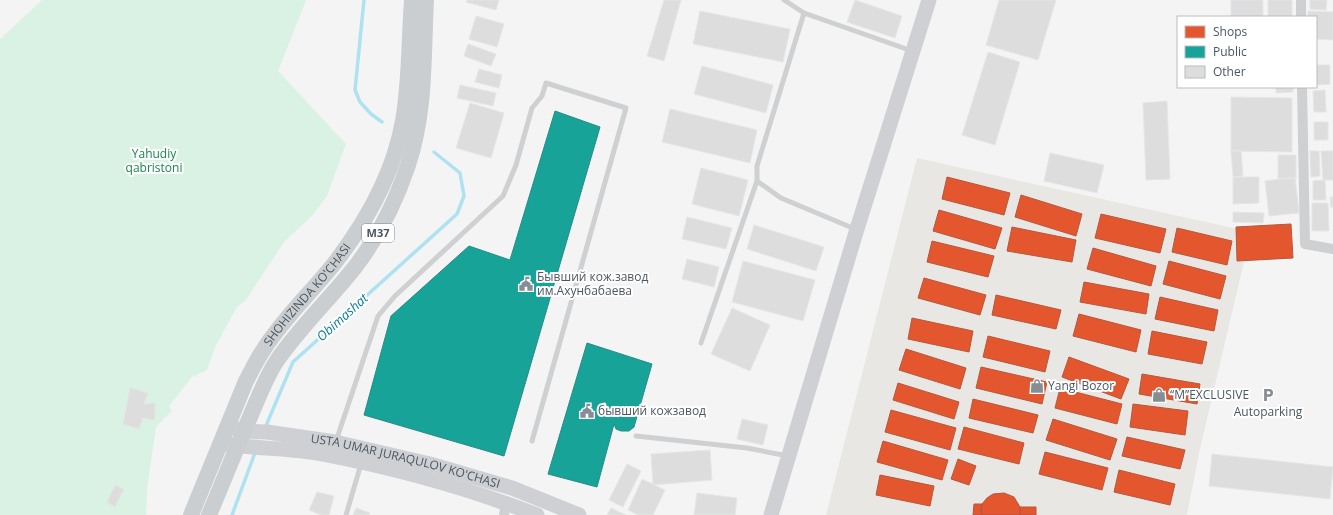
<svg xmlns="http://www.w3.org/2000/svg" width="1333" height="515" font-family="'Open Sans',sans-serif">
  <style>
    .commercial { fill: #e8e7e3 }
    .green { fill: #d9f2e3 }
    .shops { fill: #e4572e; stroke: #b6573d }
    .public { fill: #17a398; stroke: #268c88 }
    .lines { fill: none; stroke-linecap: round; stroke-linejoin: round }
    .stream { stroke: #aee2f0; stroke-width: 3.5 }
    .building { fill: #ddddde; stroke: #e5e6e7 }
    .lane { stroke: #ced0d2; stroke-width: 5 }
    .street { stroke: #ced0d2; stroke-width: 10 }
    .secondary { stroke: #ced0d4; stroke-width: 15 }
    .primary { stroke: #caced1; stroke-width: 16 }
    .labels { text-anchor: middle; stroke-width: 4; stroke-linejoin: round; paint-order: stroke }
    .shield { fill: #fff; stroke: #808990; stroke-width: 1 }
    .shield-label { font-size: 11px; font-weight: bold; fill: #4a5661 }
    .park-label { font-size: 12px; fill: #17864f; stroke: #fff }
    .poi-label { font-size: 12px; fill: #4a5661; stroke: #fff; text-anchor: start }
    .street-label { font-size: 12px; fill: #4a5661; stroke: #fff }
    .water-label { font-size: 13px; font-style: italic; fill: #0c7c9b; stroke: #fff }
  </style>
  <rect width="100%" height="100%" fill="#f4f4f4"/>
  <!-- commercial -->
  <path class="commercial" d="M917,158L1251,232L1199,453L1187,515H826Z"/>
  <!-- green -->
  <path class="green" d="M42,0H306L278,71L346,144L327,196L312,216L284,242L246,300L237,307L216,345L207,370L192,377L169,406L172,411L156,427L147,489L146,515H0V39Z"/>
  <!-- shops -->
  <path class="shops" d="M947,177L1010,193L1004,215L942,199Z
    M1021,195L1082,214L1076,236L1015,217Z
    M939,210L1002,228L995,249L933,231Z
    M1101,214L1166,229L1160,253L1095,238Z
    M1291,224L1293,258L1237,261L1236,227Z
    M1012,227L1076,240L1072,262L1007,251Z
    M1177,228L1232,241L1227,265L1172,252Z
    M932,241L994,256L988,277L927,262Z
    M1093,248L1156,266L1151,286L1087,269Z
    M1169,261L1226,276L1220,299L1163,284Z
    M924,278L986,295L980,315L918,298Z
    M1084,282L1149,294L1146,314L1080,302Z
    M996,295L1061,310L1056,329L992,315Z
    M1160,297L1218,310L1214,331L1155,319Z
    M1079,314L1141,330L1136,352L1073,336Z
    M912,318L973,331L969,352L908,339Z
    M1152,331L1207,342L1202,364L1148,354Z
    M988,336L1050,351L1045,372L983,357Z
    M906,349L966,368L960,389L899,370Z
    M1069,357L1129,379L1121,399L1062,377Z
    M981,367L1047,382L1042,404L976,388Z
    M1142,374L1200,384L1197,404L1139,394Z
    M898,383L959,402L954,419L893,400Z
    M1060,388L1122,404L1117,424L1055,408Z
    M973,399L1038,415L1033,433L969,418Z
    M1133,404L1188,411L1185,435L1130,427Z
    M891,410L956,428L950,450L885,432Z
    M1053,419L1117,439L1110,460L1046,440Z
    M964,427L1024,443L1019,464L958,449Z
    M1127,437L1185,450L1180,469L1122,456Z
    M883,441L948,460L942,480L877,462Z
    M1045,452L1108,468L1102,490L1039,474Z
    M958,459L976,466L969,485L951,479Z
    M1119,470L1175,484L1170,505L1114,492Z
    M880,475L934,486L930,506L876,495Z
    M1004,493L1014,497L1020,507V515H982L981,510L982,504L987,498L993,494Z
    M974,504H982L981,510L982,515H973Z
    M1020,507H1036V515H1020Z"/>
  <!-- public -->
  <path class="public" d="M555,111L600,127L504,456L364,415L391,316L469,246L510,260Z
    M587,343L652,364L634,427L629,431H621L616,429L614,424L597,487L548,474Z"/>
  <g class="lines">
    <!-- stream -->
    <path class="stream" d="M364,0L355,90L360,102L371,114L382,122
      M265,428L293,362L457,214L464,196L460,173L434,152
      M232,515L256,450"/>
  </g>
  <!-- building -->
  <path class="building" d="M467,0H499L496,10L466,2Z
    M664,0H681L664,61L647,56Z
    M855,0L902,16L895,38L847,22Z
    M999,0H1056L1038,60L986,45Z
    M1231,0H1263V17H1231Z
    M1268,0H1292V17H1268Z
    M1310,0H1327L1326,10L1310,9Z
    M700,11L790,29L783,62L693,44Z
    M1308,11L1333,12V40L1316,39V17H1308Z
    M476,16L504,24L497,47L469,39Z
    M468,44L496,54L491,66L464,56Z
    M988,52L1020,62L995,145L962,135Z
    M1316,65H1330V84L1316,85Z
    M702,66L773,85L766,113L694,94Z
    M479,69L502,75L499,88L475,82Z
    M460,85L496,93L493,106L457,98Z
    M1276,87H1293V92L1276,93Z
    M1325,90L1326,112H1314L1313,91Z
    M1231,97L1292,98V152L1231,151Z
    M1167,101L1170,179L1146,180L1143,103Z
    M470,103L504,113L491,158L456,148Z
    M670,109L757,130L750,163L662,142Z
    M1314,122H1328V140H1314Z
    M1241,150L1243,176L1233,177L1231,151Z
    M1310,151H1319L1320,176L1311,177Z
    M1321,151H1333V180H1323Z
    M1050,153L1104,165L1097,193L1044,181Z
    M1278,155H1296V179H1278Z
    M701,168L748,180L739,216L692,204Z
    M1233,177H1259V203L1233,204Z
    M1295,177L1299,213L1269,216L1265,181Z
    M1325,180L1326,200H1313V181Z
    M1330,197H1333V207H1331Z
    M1312,203H1328L1329,231H1312Z
    M1233,212L1264,213L1263,223L1233,222Z
    M687,217L732,228L726,249L682,239Z
    M754,225L824,247L816,271L747,249Z
    M687,259L719,267L714,287L682,279Z
    M743,261L815,280L803,321L732,302Z
    M732,308L770,325L750,371L711,354Z
    M130,388L148,393L144,404L155,403V420L143,418L139,429L123,424Z
    M742,419L768,425L763,445L737,439Z
    M710,450L712,480L653,485L651,454Z
    M1212,454L1333,467L1330,499L1209,486Z
    M627,464L641,471L623,507L609,500Z
    M642,479L665,490L653,515H638L628,510Z
    M115,485L124,489L115,507L107,502Z
    M317,492L334,496L329,515H321L309,510Z
    M697,493L737,498L735,515H694Z
    M356,508L370,513L369,515H353Z
    M611,508L626,515H607Z"/>
  <g class="lines">
    <!-- lane -->
    <path class="lane" d="M784,0L804,13L912,51
      M804,13L757,166V181L781,198L855,229
      M701,343L757,181
      M636,436L747,448L788,456
      M336,441L378,316L395,296L503,196L516,165L532,108L542,96L546,83L626,108L532,441
      M346,515L361,464"/>
    <!-- street -->
    <path class="street" d="M1301,0V17
      M1302,87L1305,244L1333,249
      M504,515L506,503"/>
    <!-- secondary -->
    <g class="secondary">
      <path id="s1" d="M232,428L244,431L267,432L335,442L430,464L512,488L579,515"/>
      <path d="M226,444C257,449 290,448 322,454C395,468 468,488 537,515"/>
      <path d="M771,515L857,229L929,0"/>
    </g>
    <!-- primary -->
    <g class="primary">
      <path id="s2" d="M191,515L246,381C252,370 257,359 264,349C285,316 314,290 337,260C368,219 394,172 403,121C410,81 409,40 412,0"/>
      <path d="M209,515C223,482 236,449 250,417C258,399 265,379 276,362C299,328 330,299 355,267C379,236 396,201 408,165C426,111 423,56 426,0"/>
    </g>
  </g>
  <!-- icons -->
  <defs>
    <symbol id="civic-bare" viewBox="-9 -9 18 18"><path d="M-.6-6.5H3V-4.5H.6V-3L4-1V1h2V6H-6V1h2V-1L-.6-3ZM-1.2 2.5V6h2.4V2.5Z" fill="#868d94" stroke="#fff" stroke-width="2.5" paint-order="stroke"/></symbol>
    <symbol id="shop-bare" viewBox="-9 -9 18 18"><path d="M-5-2.5h2.3a2.7 3.5 0 0 1 5.4 0H5L5.5 6h-11ZM-1.5-2.5h3a1.5 2.3 0 0 0-3 0Z" fill="#868d94" stroke="#fff" stroke-width="2.5" paint-order="stroke"/></symbol>
    <symbol id="parking-bare" viewBox="-9 -9 18 18"><path d="M-3.5-5.5H1a3.5 3.5 0 0 1 0 7H-1V5.5H-3.5ZM-1-3.4V-.6H.8a1.4 1.4 0 0 0 0-2.8Z" fill="#868d94" stroke="#fff" stroke-width="2.5" paint-order="stroke"/></symbol>
  </defs>
  <g fill-rule="evenodd">
    <use href="#civic-bare" x="516" y="274" width="20" height="20"/>
    <use href="#shop-bare" x="1027" y="376" width="20" height="20"/>
    <use href="#shop-bare" x="1149" y="385" width="20" height="20"/>
    <use href="#parking-bare" x="1258" y="385" width="20" height="20"/>
    <use href="#civic-bare" x="577" y="401" width="20" height="20"/>
  </g>
  <g class="labels">
    <!-- shield labels -->
    <rect class="shield" x="362" y="224" width="32" height="18" rx="3"/>
    <g class="shield-label">
      <text x="378" y="237">M37</text>
    </g>
    <!-- park labels -->
    <g class="park-label">
      <text x="154" y="158">Yahudiy<tspan x="154" dy="14">qabristoni</tspan></text>
    </g>
    <!-- poi labels -->
    <g class="poi-label">
      <text x="537" y="281">Бывший кож.завод<tspan x="537" dy="14">им.Ахунбабаева</tspan></text>
      <text x="1048" y="390">Yangi Bozor</text>
      <text x="1170" y="399">“M”EXCLUSIVE</text>
      <text x="598" y="415">бывший кожзавод</text>
      <text x="1268" y="416" text-anchor="middle">Autoparking</text>
    </g>
    <!-- street labels -->
    <g class="street-label">
      <text dy="4" stroke="none"><textPath href="#s2" startOffset="251">SHOHIZINDA KO'CHASI</textPath></text>
      <text dy="4" stroke="none"><textPath href="#s1" startOffset="177">USTA UMAR JURAQULOV KO'CHASI</textPath></text>
    </g>
    <!-- water labels -->
    <g class="water-label">
      <text transform="translate(342 317) rotate(-42)" y="5">Obimashat</text>
    </g>
  </g>
  <!-- legend -->
  <rect x="1177" y="16" width="140" height="72" fill="#ffffff" stroke="#b7bbc0"/>
  <rect x="1185" y="26" width="20" height="12" fill="#e4572e" stroke="#b7bbc0"/>
  <text x="1213" y="36" font-size="12" fill="#4a5661">Shops</text>
  <rect x="1185" y="46" width="20" height="12" fill="#17a398" stroke="#b7bbc0"/>
  <text x="1213" y="56" font-size="12" fill="#4a5661">Public</text>
  <rect x="1185" y="66" width="20" height="12" fill="#ddddde" stroke="#b7bbc0"/>
  <text x="1213" y="76" font-size="12" fill="#4a5661">Other</text>
</svg>
